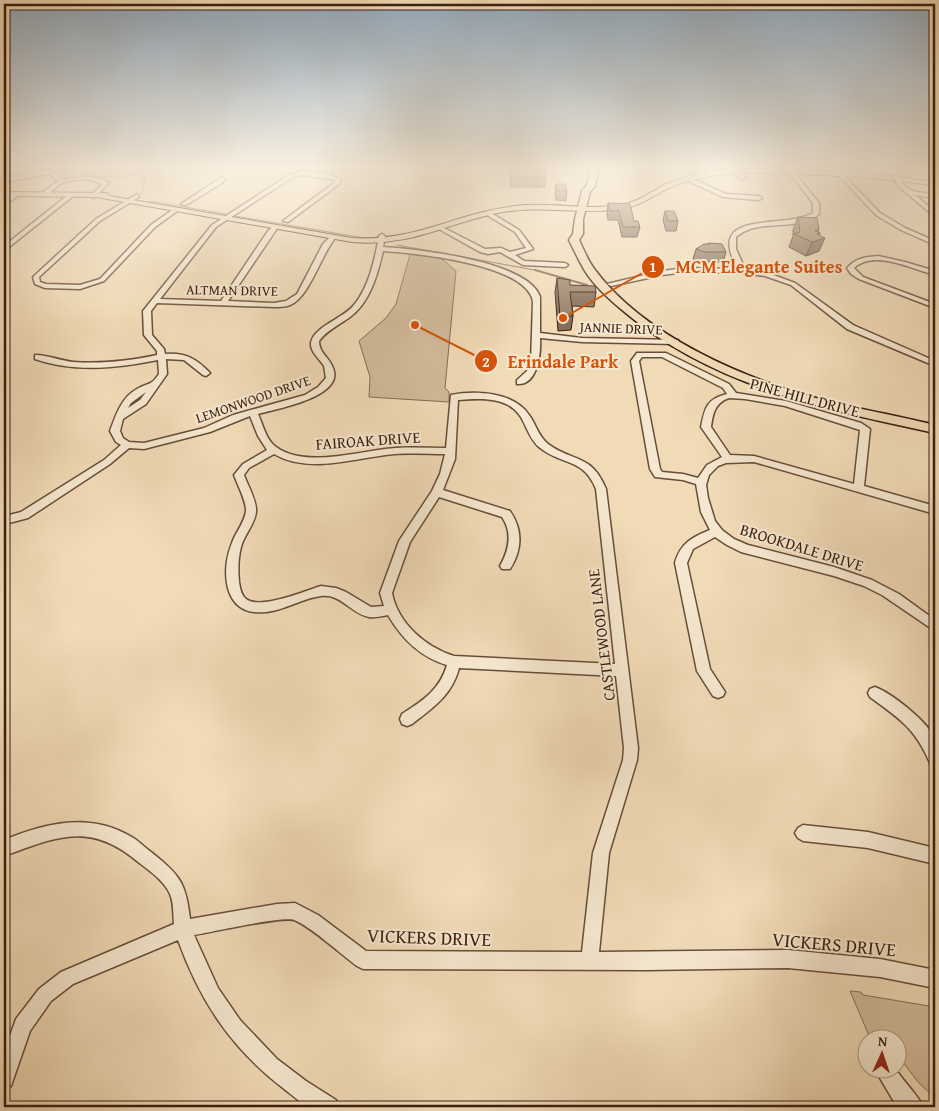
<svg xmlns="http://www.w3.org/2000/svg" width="939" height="1111" font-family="'Gentium Book Plus',serif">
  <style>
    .green { fill: #d2bb9b; stroke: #866c56 }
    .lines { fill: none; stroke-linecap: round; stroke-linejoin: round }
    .stream-far1 { stroke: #826952; stroke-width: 1 }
    .stream { stroke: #826952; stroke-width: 2 }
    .minor-casing { stroke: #674d3a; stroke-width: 3 }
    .major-casing { stroke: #391e10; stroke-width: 2 }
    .highway-casing { stroke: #391e10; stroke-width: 3 }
    .minor { fill: #f6e8d0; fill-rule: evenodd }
    .major { fill: #f1dbb7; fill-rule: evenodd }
    .highway { fill: #f1dbb7; fill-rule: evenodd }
    .wall { fill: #846e59; stroke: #391e10 }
    .shaded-wall { fill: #6b5a48; stroke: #391e10 }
    .building { fill: #998067; stroke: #391e10 }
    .labels { text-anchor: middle; stroke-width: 4; stroke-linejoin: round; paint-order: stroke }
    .far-street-label { font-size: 14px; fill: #391e10; stroke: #f6e8d0 }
    .street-label { font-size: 16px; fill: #391e10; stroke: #f6e8d0 }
    .near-street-label { font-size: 19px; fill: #391e10; stroke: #f6e8d0 }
    .leader { fill: none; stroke: #d6530c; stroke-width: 2 }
    .callout-dot { fill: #d6530c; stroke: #f6e8d0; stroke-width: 2 }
    .mark-label { font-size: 15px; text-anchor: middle; font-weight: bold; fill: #fff }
    .callout-label { font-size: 18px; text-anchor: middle; font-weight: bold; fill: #d6530c; stroke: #f6e8d0; stroke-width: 4; stroke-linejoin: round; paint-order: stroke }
  </style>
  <rect width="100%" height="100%" fill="#f1dbb7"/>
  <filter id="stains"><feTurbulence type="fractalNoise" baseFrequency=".004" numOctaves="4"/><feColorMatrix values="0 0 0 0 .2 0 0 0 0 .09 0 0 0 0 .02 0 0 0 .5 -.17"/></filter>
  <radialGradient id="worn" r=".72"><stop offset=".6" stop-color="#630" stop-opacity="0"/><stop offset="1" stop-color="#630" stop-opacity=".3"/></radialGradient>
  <!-- green -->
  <path class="green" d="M137,169L140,174L117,178L61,173L68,170L96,172Z
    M411,251L441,256L443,260L456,271L445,388L449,392V402L369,397L370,377L359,341L386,318L396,304Z
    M850,991L861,992L863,995L935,1007V1098L918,1082L899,1057L897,1058L896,1038H870Z"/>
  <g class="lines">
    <!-- stream-far1 -->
    <path class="stream-far1" d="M80,167L110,170L141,167
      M140,167L145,176L141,195
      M150,201L226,214
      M235,216L364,238
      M397,245L540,271"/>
    <!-- stream -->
    <path class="stream" d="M535,270L587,285"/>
    <defs>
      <path id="minor" d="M785,167H790L819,203V214C796,233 759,217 736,237V249L745,269L768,273L795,283L853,325L935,361V366L847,329L791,285L765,276L743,273L686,272L662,275L611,286L607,284L662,271L686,268L738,269C703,208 784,230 813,213V203Z
        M831,167H836L880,213L905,228L935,241V245L901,230L876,215Z
        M732,169H736L745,177V179H741L732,171Z
        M47,170L54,172L63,180C79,177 95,174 109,183L94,198L91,196L102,184C90,178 71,178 59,185C54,189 49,194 43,197L41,194L58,181L50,174L4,182V178Z
        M330,170L333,172L329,175L340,179L341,181L338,185L288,222L283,221L334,183L335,180L303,175L293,177L216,227L160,299L221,301L268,231L275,225L278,227L228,301L274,303L286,301L297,294L323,244L331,236H335L336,237C321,254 310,297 290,305C285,307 279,307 274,307L157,303L151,311L152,335L164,349L165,354C185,352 197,359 210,373L206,376L203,375L184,360L166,359L167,374L146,404L123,419L120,431L123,438L129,442L144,443L204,428L233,415L305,395L318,387L326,378C325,374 325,370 324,366C320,359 310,352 311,343C313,327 344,318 354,305C369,287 375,259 379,236L382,234L385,236L383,247C416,249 529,261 540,297V333L582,338L678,340V344H675L582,342L540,338C541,352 538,386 517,384V380L527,371L531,362L533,302C528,264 414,253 383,251C378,273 370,303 350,317C339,325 327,330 319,341C319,353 329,357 333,368C345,397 276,409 258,414C263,425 266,440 276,447C306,469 362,450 396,448C413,447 429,448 446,448L451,395C475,390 514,392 529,415C536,424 538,436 548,444C574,463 591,453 606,489L638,748L637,760L609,853L599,952L788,950L880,959L935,970V988L880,977L788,968L646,970L363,969L357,966C343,956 309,925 294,920C282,916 212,932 194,935L218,988L240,1020L277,1059L306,1081L336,1100L339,1107C330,1107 320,1109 312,1107C302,1105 291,1094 283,1088C231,1048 200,1001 178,940L73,984L51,1001L30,1031L11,1086L4,1089V1053L16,1019L39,989L61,972L174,924C173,915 174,903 170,894C164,880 148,870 137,861C89,821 56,837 4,856V840C45,823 89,812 130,836C138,840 144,847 151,852C180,875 186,883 190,919L277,904L295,903L318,915L366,951L582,952L593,853L623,760L624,748L616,676L459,668C452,695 433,708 412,724L407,726L402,724L400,719L402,714C422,701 440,690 447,665C420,657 402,639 388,615C382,616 375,618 369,617C351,614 341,593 321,596C298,599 278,615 254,612C222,608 222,566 232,543C235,533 245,522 246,511C246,500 238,486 234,475L243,464L267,450L258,436L250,416L210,432L144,449L129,448L110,464L28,518L9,523L4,519L5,516L21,512L104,460L121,445L116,442L110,431C116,415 121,398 137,389C149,382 150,387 159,374L158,360C117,368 75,373 35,359V355C44,354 62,361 73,362C102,364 129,361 157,355V351L144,335L143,311L212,225L289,175L303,171L324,174ZM146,392L140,400L128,408L131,403ZM458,400C474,399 493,397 508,405C526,414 525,435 539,447C562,466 583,457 596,489L615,664L454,656C426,647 398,624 392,593L410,542L439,497L502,517C513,533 509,550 500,566L502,569H510C522,550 523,530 510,511L443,490L455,459ZM274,454C310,475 357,457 395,454C412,453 429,454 445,454L440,474L432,491L399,541L380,593L384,606L371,607L346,592L336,588L321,586C305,591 260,610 246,599C241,595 240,588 239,582C238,571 238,558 241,547C244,535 255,524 256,512C257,501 248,486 244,475L249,468Z
        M894,176H898C907,194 917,192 935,194V198L915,195L935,212V217L897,185Z
        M222,177L225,179L222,183L186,205L181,204Z
        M688,177L726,194L759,196L762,198L759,200L723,197L686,180Z
        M14,194L19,195L4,206V201Z
        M137,194L139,197L100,221L39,277L40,282L46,284L80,285L100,279L151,225L175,208L180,209L155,227L104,281L80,289L45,288L35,284L33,277L96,219Z
        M68,195L73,196L4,251V246Z
        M487,213H491L519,230L533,249L515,255L524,261L565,263L568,265L565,267L523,265L500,252L488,254L480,252L437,228L442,227L485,249L501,248L510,252L526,248L515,232L487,215Z
        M878,256L905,262L935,271V275C912,269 874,249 854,268L863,277L935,304V308L859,279L851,274L847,268C856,258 865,257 878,256Z
        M637,353H666L729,384L736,393L786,401L861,423L870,429L864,486L935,506V514L754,462L726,463L718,466L709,475L706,485L708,498L715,521L722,530L734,539L748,545L834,567L872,580L899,594L935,620V631L882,595L864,586L834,576L741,552L727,545L715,537L693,549L687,563L710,669L725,692L723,696L718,698L713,696L697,671L675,563C680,544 692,537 710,530L701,512L696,484L683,480L655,477L650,469L631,361ZM642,357H662L723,388L727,394C707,399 705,407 701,427L722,457L707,465L698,478L683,474L662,472L660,469L639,361ZM729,398L745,399L785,406L860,430L854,484L754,456L730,455L711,427C713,413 715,403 729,398Z
        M875,687C891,693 932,724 935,741C937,749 935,758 935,765L930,763C915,728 900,719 870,697L868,693L870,689Z
        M803,825L868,832L935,848V864L868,848L803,841L798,838L795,833L798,828Z
        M874,1068H895C902,1080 919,1096 923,1107H900L893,1100Z"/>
      <path id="major" d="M755,168L866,173L935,182V186C889,178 843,176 796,174C763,173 733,171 701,178C689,180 677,184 665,190C651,197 638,207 621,209C582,215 542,205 503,212C448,222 413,247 352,242L96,197L4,196V192L107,193L110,196L352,238C415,242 456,213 515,206C551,201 589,212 625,204C640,201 652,191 666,184C693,172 725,168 755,168Z"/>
      <path id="highway" d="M591,167H599L595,186L590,192L583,219V234L579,240C584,250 588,261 595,270C646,338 747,380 827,401C863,410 899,416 935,425V433C827,410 714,386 627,314C612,302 595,287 585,271C579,261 574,250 569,240L573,234L575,219L582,191L587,185Z"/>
    </defs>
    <!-- minor casing -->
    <use href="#minor" class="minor-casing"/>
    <!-- major casing -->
    <use href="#major" class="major-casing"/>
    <!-- highway casing -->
    <use href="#highway" class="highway-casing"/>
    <!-- minor -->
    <use href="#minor" class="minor"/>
    <!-- major -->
    <use href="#major" class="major"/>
    <!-- highway -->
    <use href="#highway" class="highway"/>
  </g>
  <!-- wall -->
  <path class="wall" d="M511,167L546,177L545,187H510Z
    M556,184L567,191L566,201L556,200L555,193Z
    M608,203L634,221L640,227L637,237H622L618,220H608L607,213Z
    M665,211L678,221L676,231H666L663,220Z
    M798,217L820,233L819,235V251L806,256L789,247L793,236V230Z
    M709,243L726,252L723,262H701L693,259L696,249L708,244Z
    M557,278L570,285L596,292L594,307L572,306L573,316L571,330L558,331L555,292Z"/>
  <!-- shaded-wall -->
  <path class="shaded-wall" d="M819,229L817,234L820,233L816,241L825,238L819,251L806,256L812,242L815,231Z"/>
  <!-- building -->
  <path class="building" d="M511,167L545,168L546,177H510Z
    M556,184H565L567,191H557Z
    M608,203L630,204L634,221H638L640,227H623L619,211H610Z
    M665,211H674L678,221H668Z
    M798,217L817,218L819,229L815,231L820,233L817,234L825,238L812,242L794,234L800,232Z
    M709,243L722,244L726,252H704L696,249L704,244H709Z
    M557,278L570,280V285L595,286L596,292H570L573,316L560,317Z"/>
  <!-- sky -->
  <linearGradient id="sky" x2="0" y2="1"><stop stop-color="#92aabe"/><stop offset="0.52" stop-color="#f9efdf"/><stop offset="1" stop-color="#f9efdf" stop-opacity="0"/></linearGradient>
  <rect width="939" height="322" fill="url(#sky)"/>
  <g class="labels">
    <!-- far-street labels -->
    <g class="far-street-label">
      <text transform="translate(232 290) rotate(1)" y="5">ALTMAN DRIVE</text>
      <text transform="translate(621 328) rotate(2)" y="5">JANNIE DRIVE</text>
      <text transform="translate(253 399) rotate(-19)" y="5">LEMONWOOD DRIVE</text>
    </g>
    <!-- street labels -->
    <g class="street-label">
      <text transform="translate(805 397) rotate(15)" y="6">PINE HILL DRIVE</text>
      <text transform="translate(368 440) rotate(-4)" y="6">FAIROAK DRIVE</text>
      <text transform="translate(802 547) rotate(17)" y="6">BROOKDALE DRIVE</text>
      <text transform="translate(601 635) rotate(-97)" y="6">CASTLEWOOD LANE</text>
    </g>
    <!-- near-street labels -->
    <g class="near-street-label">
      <text transform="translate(429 937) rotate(2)" y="7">VICKERS DRIVE</text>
      <text transform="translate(834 944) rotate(5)" y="7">VICKERS DRIVE</text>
    </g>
  </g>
  <!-- callouts -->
  <path class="leader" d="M563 318L653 267M415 325L486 361"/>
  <g class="callout-dot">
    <circle cx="563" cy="318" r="5"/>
    <circle cx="415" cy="325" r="5"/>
    <circle cx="653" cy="267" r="12"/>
    <circle cx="486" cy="361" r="12"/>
  </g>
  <g class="mark-label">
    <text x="653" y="272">1</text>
    <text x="486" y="367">2</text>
  </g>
  <g class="callout-label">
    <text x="759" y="273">MCM Elegante Suites</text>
    <text x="563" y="368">Erindale Park</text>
  </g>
  <!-- margin -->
  <rect width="939" height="1111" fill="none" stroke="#f1dbb7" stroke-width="20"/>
  <rect x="5" y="5" width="929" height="1101" fill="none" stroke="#391e10" stroke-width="2.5"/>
  <rect x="10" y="10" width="919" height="1091" fill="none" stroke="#391e10"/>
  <!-- north arrow -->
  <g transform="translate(882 1054) rotate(3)"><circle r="24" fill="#f6e8d0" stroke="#aa9783"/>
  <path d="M0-4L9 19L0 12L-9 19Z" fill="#8f2418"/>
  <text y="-8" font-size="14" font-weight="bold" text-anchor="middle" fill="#391e10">N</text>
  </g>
  <rect width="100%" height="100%" filter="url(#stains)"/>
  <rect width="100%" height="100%" fill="url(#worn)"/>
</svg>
